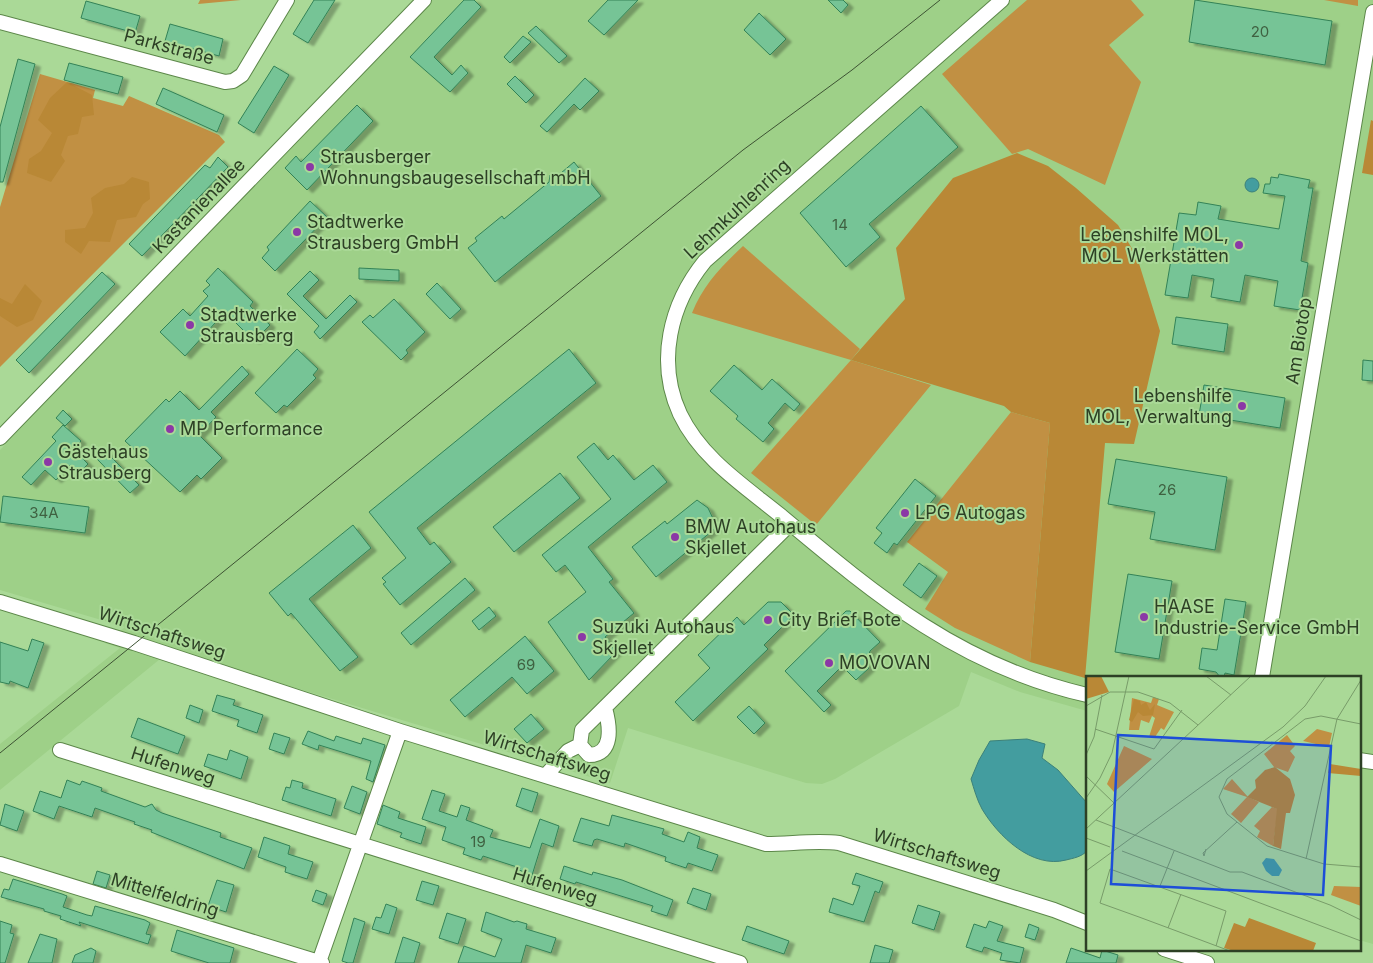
<svg xmlns="http://www.w3.org/2000/svg" width="1373" height="963" font-family="Inter,sans-serif">
  <style>
    .built { fill: #9ed088 }
    .green { fill: #c19043 }
    .forest { fill: #b98836 }
    .water { fill: #439d9f; stroke: #3c817a }
    .building { fill: #76c496; stroke: #338257; filter: url(#shadow) }
    .lines { fill: none; stroke-linecap: round; stroke-linejoin: round }
    .minor-casing { stroke: #5c8749; stroke-width: 16 }
    .minor { stroke: #fff; stroke-width: 14 }
    .tram { stroke: #3d5333; stroke-width: 1 }
    .poi-dot { fill: #8b38a6; stroke: #aad997; stroke-width: 2 }
    .labels { text-anchor: middle; stroke-width: 4; stroke-linejoin: round; paint-order: stroke }
    .number-label { font-size: 15px; fill: #3f6141 }
    .street-label { font-size: 18px; fill: #2d4025; stroke: #aad997 }
    .poi-label { font-size: 18px; fill: #2d4025; stroke: #aad997; text-anchor: start }
    .inset-road { fill: none; stroke: #789c69; stroke-width: 1 }
    .view { fill: #1d4ed8; fill-opacity: 0.15; stroke: #1d4ed8; stroke-width: 2.5 }
    .inset-edge { fill: none; stroke: #2d4025; stroke-width: 2.5 }
  </style>
  <defs>
    <filter id="shadow"><feDropShadow dx="5.5" dy="3" stdDeviation="1" flood-color="#0004"/></filter>
  </defs>
  <rect width="100%" height="100%" fill="#aad997"/>
  <!-- built -->
  <path class="built" d="M432,0H1373V944L1359,940V677H1087V711L1020,692L971,672L959,706L835,779L822,784L806,783L628,728L610,783L171,650L0,790V744L120,648L105,643L125,627L0,590V450Z"/>
  <!-- green -->
  <path class="green" d="M200,0H241L198,4Z
    M1027,0H1131L1144,15L1109,45L1141,82L1105,185L1028,149L1012,154L942,74Z
    M1324,0H1358V6Z
    M40,74L95,90L93,98L123,106L129,96L219,135L225,142L0,367V207Z
    M743,246L860,349L851,360L931,385L816,525L751,473L851,360L692,313C703,285 722,266 743,246Z
    M1011,412L1050,423L1030,662L955,628L925,609L948,572L907,542Z"/>
  <!-- forest -->
  <path class="forest" d="M67,82L92,95L94,115L82,117L78,134L68,136L61,155L65,161L51,182L27,173L29,159L41,151L52,133L38,120L50,98Z
    M1371,120L1373,121V175L1362,173Z
    M1017,153L1048,166L1076,188L1118,225L1137,257L1160,331L1134,444L1105,443L1085,678L1030,662L1050,423L1011,412L1004,406L851,360L905,299L896,248L953,178Z
    M132,177L149,182L150,199L143,204L136,217L117,220L110,242L89,241L81,254L65,242V230L85,228L93,213L91,198L105,188L124,184Z
    M25,284L42,301L33,320L17,327L0,316V298L12,304Z"/>
  <!-- water -->
  <path class="water" d="M1245 185a7 7 0 1 1 14 0a7 7 0 1 1-14 0Z
    M1027,739L1045,744L1042,758L1058,770L1087,803V851C1081,857 1074,858 1066,860C1032,869 998,836 982,809C977,800 974,789 971,779L979,760L990,741Z"/>
  <!-- building -->
  <path class="building" d="M314,0H335L308,43L293,34Z
    M464,0H474L481,7L434,57L452,75L461,65L468,73L450,92L410,57Z
    M608,0H638L604,35L588,21Z
    M828,0H843L848,5L841,13Z
    M1195,0L1332,21L1325,65L1189,42Z
    M86,1L140,16L135,33L81,18Z
    M759,13L786,39L770,55L744,30Z
    M170,24L223,39L219,56L165,41Z
    M536,26L567,56L559,63L528,33Z
    M523,36L531,42L510,63L504,57Z
    M18,59L35,64L3,182H0V127Z
    M69,63L123,77L118,94L64,80Z
    M274,66L289,75L254,133L238,123Z
    M515,76L534,95L526,103L507,84Z
    M585,78L599,91L580,110L574,104L547,132L540,126Z
    M163,88L224,115L217,132L156,104Z
    M357,105L373,121L307,190L285,168L296,156L301,162Z
    M921,106L958,147L869,224L880,237L846,267L800,213Z
    M218,157L228,167L142,256L129,244L205,165L210,168Z
    M574,162L601,196L495,282L468,248L477,241L475,238L502,216L504,219L549,182L550,175L561,173Z
    M1279,174L1310,180L1308,188H1313L1301,261L1308,263L1300,310L1274,306L1278,281L1245,275L1240,302L1211,297L1214,279L1192,275L1188,298L1165,295L1179,213L1196,215L1198,202L1221,206L1218,219L1279,229L1285,196L1263,193L1265,184H1270L1271,177L1278,178Z
    M310,201L327,217L275,271L262,258L269,250L267,247Z
    M218,268L253,302L250,306L270,325L254,341L225,312L185,356L160,332L183,309L190,316L208,296L203,291L210,285L206,281Z
    M359,268L399,270V281L359,279Z
    M310,271L319,280L303,296L326,319L350,295L357,302L320,339L314,332L319,326L287,294Z
    M102,272L115,284L29,373L16,360Z
    M437,283L461,309L450,319L426,294Z
    M394,299L425,332L406,350L408,353L401,360L362,322L370,315L373,318Z
    M1176,317L1228,324L1224,352L1172,344Z
    M297,349L318,369L313,375L316,378L287,407L284,405L276,413L255,393Z
    M569,349L596,383L417,528L430,545L434,542L451,562L400,605L383,584L386,582L382,578L406,558L369,512Z
    M1363,360L1373,361V381L1362,380Z
    M734,365L762,390L772,379L800,404L794,411L785,403L768,423L774,429L763,442L736,419L738,416L710,391Z
    M242,366L249,374L211,412L216,417L199,435L222,458L201,479L197,475L180,492L125,441L166,399L169,402L180,391L199,410Z
    M1204,385L1285,398L1280,428L1199,415Z
    M63,410L72,419L65,426L56,418Z
    M63,425L81,441L73,449L88,464L79,473L70,465L56,480L45,470L31,485L22,477L56,441L52,437Z
    M594,443L608,460L613,455L634,480L653,465L667,482L588,547L613,579L609,582L634,613L605,637L616,652L589,680L548,622L586,592L565,565L556,572L542,555L611,499L577,457Z
    M105,451L139,485L130,493L97,459Z
    M1116,459L1227,477L1215,550L1150,539L1155,512L1108,504Z
    M560,473L580,498L514,552L493,527Z
    M915,479L936,496L897,545L894,543L887,553L874,543L882,533L876,528Z
    M3,496L89,507L85,533L0,522Z
    M697,500L708,508L717,527L656,577L632,547L665,521L667,524Z
    M353,525L371,548L309,599L358,657L340,671L291,613L288,616L269,593Z
    M919,563L937,576L921,598L903,585Z
    M1128,574L1172,581L1159,659L1115,652Z
    M465,578L475,590L411,645L401,633Z
    M1225,599L1246,602L1234,675L1225,673L1224,677H1220L1216,672L1199,669L1202,648L1217,650Z
    M768,602H781L794,615L764,645L768,649L693,721L675,702L710,668L698,655L737,617L744,625Z
    M489,607L496,616L479,630L472,621Z
    M846,611H850L880,642L870,651L866,665L869,668L856,680L842,666L817,691L831,705L824,712L785,671Z
    M525,636L554,671L527,694L512,677L465,717L450,700Z
    M32,639L44,643L28,688L10,681L9,684L0,682V642L28,651Z
    M217,695L235,700L233,705L263,715L257,733L237,726L239,720L212,711Z
    M190,705L203,710L199,723L186,718Z
    M749,706L765,723L754,734L737,717Z
    M531,714L544,729L527,743L514,729Z
    M138,718L185,736L178,754L131,737Z
    M308,731L334,741L336,736L361,744L363,738L385,745L373,782L366,779L371,761L319,745L318,750L302,744Z
    M274,733L290,738L284,754L269,749Z
    M230,750L248,757L241,779L204,766L208,754L227,760Z
    M67,780L80,785L82,781L102,788L101,791L145,807L152,804L156,810L162,813L221,833L220,837L252,848L244,869L151,832L152,830L134,824L135,822L95,808L92,817L59,806L54,819L33,811L40,791L61,798Z
    M292,780L303,783L302,788L336,799L331,816L282,800L286,787L290,788Z
    M352,786L367,792L360,814L344,808Z
    M522,788L538,793L532,812L516,806Z
    M432,790L445,794L439,811L457,817L461,805L470,808L466,820L493,830L490,837L530,848L540,819L559,826L553,847L542,843L529,885L520,882L524,872L519,870L520,868L483,856L481,860L463,854L465,848L442,840L446,827L422,819Z
    M5,804L24,811L17,831L0,825Z
    M383,805L400,812L398,818L426,827L421,844L400,837L402,833L377,824Z
    M612,815L664,829L662,834L684,842L688,832L700,837L697,848L718,855L712,871L688,863L686,868L665,861L666,857L625,843L624,847L597,839L594,840L592,846L573,841L581,818L609,826Z
    M264,837L290,846L288,854L313,862L307,879L285,872L286,867L258,857Z
    M564,866L592,875L593,872L622,880L673,900L667,916L651,911L653,906L576,882L575,884L560,879Z
    M97,871L110,875L106,888L93,884Z
    M856,873L883,882L879,893L875,891L864,922L829,912L833,898L853,905L860,886L852,884Z
    M13,879L62,894L67,896L63,907L87,915L92,916L95,906L145,920L150,923L146,934L151,935L148,944L79,922L81,926L60,919L61,916L44,911V909L1,897L4,889L9,890Z
    M217,880L234,885L226,912L208,906Z
    M422,881L439,886L433,905L416,900Z
    M693,888L711,894L706,910L687,903Z
    M316,890L327,894L323,905L312,901Z
    M386,904L397,908L389,934L372,929L376,917L381,918Z
    M918,905L940,912L934,930L912,923Z
    M486,912L514,922L517,921L527,924L526,929L556,938L551,953L526,945L521,963H458L464,946L495,957L502,939L481,931Z
    M447,913L466,919L458,944L439,938Z
    M354,918L365,922L353,963H348L342,961Z
    M0,921L12,925L10,933L14,934L5,963H0Z
    M989,921L1003,926L997,941L1024,948L1020,963L1000,960L1002,953L984,947L982,952L966,947L974,924L986,928Z
    M1029,924L1039,928L1035,940L1025,937Z
    M747,926L789,941L784,954L742,940Z
    M177,930L234,948L230,963H209L171,951Z
    M40,934L57,939L52,963H28Z
    M403,937L420,943L414,963H395Z
    M875,945L893,950L889,963H870Z
    M91,948L96,951L93,963H72L75,955Z
    M1071,948L1100,958L1102,950L1118,955L1116,963H1066Z"/>
  <g class="lines">
    <defs>
      <path id="minor" d="M1002,0L705,261C670,304 656,362 680,414C701,458 743,485 780,515C877,596 960,666 1087,695
        M0,22L225,82L233,81L242,75L287,0
        M0,438L424,0
        M0,602L134,643L400,731L766,844C791,844 815,840 839,843L1054,910L1087,923
        M1262,677L1373,12
        M605,708C610,726 614,755 589,755L580,745L582,730L790,524
        M60,750L740,963
        M1359,760L1373,762
        M546,775L568,751L580,745
        M0,864L322,963
        M1164,949L1207,963
        M319,962L400,731"/>
    </defs>
    <!-- minor casing -->
    <use href="#minor" class="minor-casing"/>
    <!-- minor -->
    <use href="#minor" class="minor"/>
    <!-- tram -->
    <path class="tram" d="M0,753L743,150L852,70L940,0"/>
  </g>
  <!-- markers -->
  <g class="poi-dot">
    <circle cx="310" cy="167" r="5"/>
    <circle cx="297" cy="232" r="5"/>
    <circle cx="1239" cy="245" r="5"/>
    <circle cx="190" cy="325" r="5"/>
    <circle cx="1242" cy="406" r="5"/>
    <circle cx="170" cy="429" r="5"/>
    <circle cx="48" cy="462" r="5"/>
    <circle cx="905" cy="513" r="5"/>
    <circle cx="675" cy="537" r="5"/>
    <circle cx="1144" cy="617" r="5"/>
    <circle cx="768" cy="620" r="5"/>
    <circle cx="582" cy="637" r="5"/>
    <circle cx="829" cy="663" r="5"/>
  </g>
  <g class="labels">
    <!-- number labels -->
    <g class="number-label">
      <text x="1260" y="37">20</text>
      <text x="840" y="230">14</text>
      <text x="1167" y="495">26</text>
      <text x="44" y="518">34A</text>
      <text x="526" y="670">69</text>
      <text x="478" y="847">19</text>
    </g>
    <!-- street labels -->
    <g class="street-label">
      <text transform="translate(169 47) rotate(15)" y="6">Parkstraße</text>
      <text transform="translate(199 206) rotate(-46)" y="6">Kastanienallee</text>
      <text transform="translate(737 209) rotate(-43)" y="6">Lehmkuhlenring</text>
      <text transform="translate(1299 341) rotate(-81)" y="6">Am Biotop</text>
      <text transform="translate(162 633) rotate(18)" y="6">Wirtschaftsweg</text>
      <text transform="translate(547 756) rotate(17)" y="6">Wirtschaftsweg</text>
      <text transform="translate(173 766) rotate(18)" y="6">Hufenweg</text>
      <text transform="translate(937 854) rotate(17)" y="6">Wirtschaftsweg</text>
      <text transform="translate(555 886) rotate(17)" y="6">Hufenweg</text>
      <text transform="translate(165 895) rotate(17)" y="6">Mittelfeldring</text>
    </g>
    <!-- poi labels -->
    <g class="poi-label">
      <text x="320" y="163">Strausberger<tspan x="320" dy="21">Wohnungsbaugesellschaft mbH</tspan></text>
      <text x="307" y="228">Stadtwerke<tspan x="307" dy="21">Strausberg GmbH</tspan></text>
      <text x="1229" y="241" text-anchor="end">Lebenshilfe MOL,<tspan x="1229" dy="21">MOL Werkstätten</tspan></text>
      <text x="200" y="321">Stadtwerke<tspan x="200" dy="21">Strausberg</tspan></text>
      <text x="1232" y="402" text-anchor="end">Lebenshilfe<tspan x="1232" dy="21">MOL, Verwaltung</tspan></text>
      <text x="180" y="435">MP Performance</text>
      <text x="58" y="458">Gästehaus<tspan x="58" dy="21">Strausberg</tspan></text>
      <text x="915" y="519">LPG Autogas</text>
      <text x="685" y="533">BMW Autohaus<tspan x="685" dy="21">Skjellet</tspan></text>
      <text x="1154" y="613">HAASE<tspan x="1154" dy="21">Industrie-Service GmbH</tspan></text>
      <text x="778" y="626">City Brief Bote</text>
      <text x="592" y="633">Suzuki Autohaus<tspan x="592" dy="21">Skjellet</tspan></text>
      <text x="839" y="669">MOVOVAN</text>
    </g>
  </g>
  <!-- overview -->
  <g transform="translate(1086 676)">
    <rect width="275" height="275" fill="#aad997"/>
    <path d="M67,21L73,23L71,29L88,36L78,54L75,52L69,61H63L69,42L66,40L63,47L55,44L53,54H43L46,22L65,27ZM231,53L246,57L243,71L217,65ZM201,59L209,70L204,75L209,81L202,96L188,91L178,78ZM38,70L66,83L28,116L21,108ZM146,103L162,121L173,126L155,147L145,138L161,121L137,113ZM186,131L192,133L187,170L171,161L174,155L168,150ZM248,210L275,211V230L245,219Z" fill="#c19043"/>
    <path d="M0,0H15L23,16L0,23ZM48,23L54,25L55,29L60,26L64,34L69,28L67,39L57,40L52,36L46,46L43,44ZM244,88L275,93V100L242,97ZM189,91L204,103L209,119L204,137H200L195,173L187,170L191,133L161,121L170,112L169,104L179,94ZM163,242L230,267L227,275H148L138,272L148,247L159,251Z" fill="#b98836"/>
    <path d="M180,182L188,183L196,194L193,200H186L180,195L176,187Z" fill="#439d9f"/>
    <path class="inset-road" d="M120,0L145,19M0,30L24,16H52L84,27L112,49M275,48L235,40L219,43L141,103L133,121L141,138L181,170L238,188L275,191M9,53L68,73L96,34M0,79L8,61L16,19M0,100L28,127M0,122L14,102L26,77L43,0M10,144L144,196H156L244,229L275,244M0,153L165,0M0,162L24,171M120,173L118,180L117,177L151,146M36,175L275,265M220,183L251,43L275,4M0,195L197,51L219,30L240,0M74,210L88,175M82,252L95,218M130,270L140,235L24,193L14,227L53,241L96,257L144,275"/>
    <path class="view" d="M32,59L245,70L237,219L25,208Z"/>
    <rect width="275" height="275" class="inset-edge"/>
  </g>
</svg>
